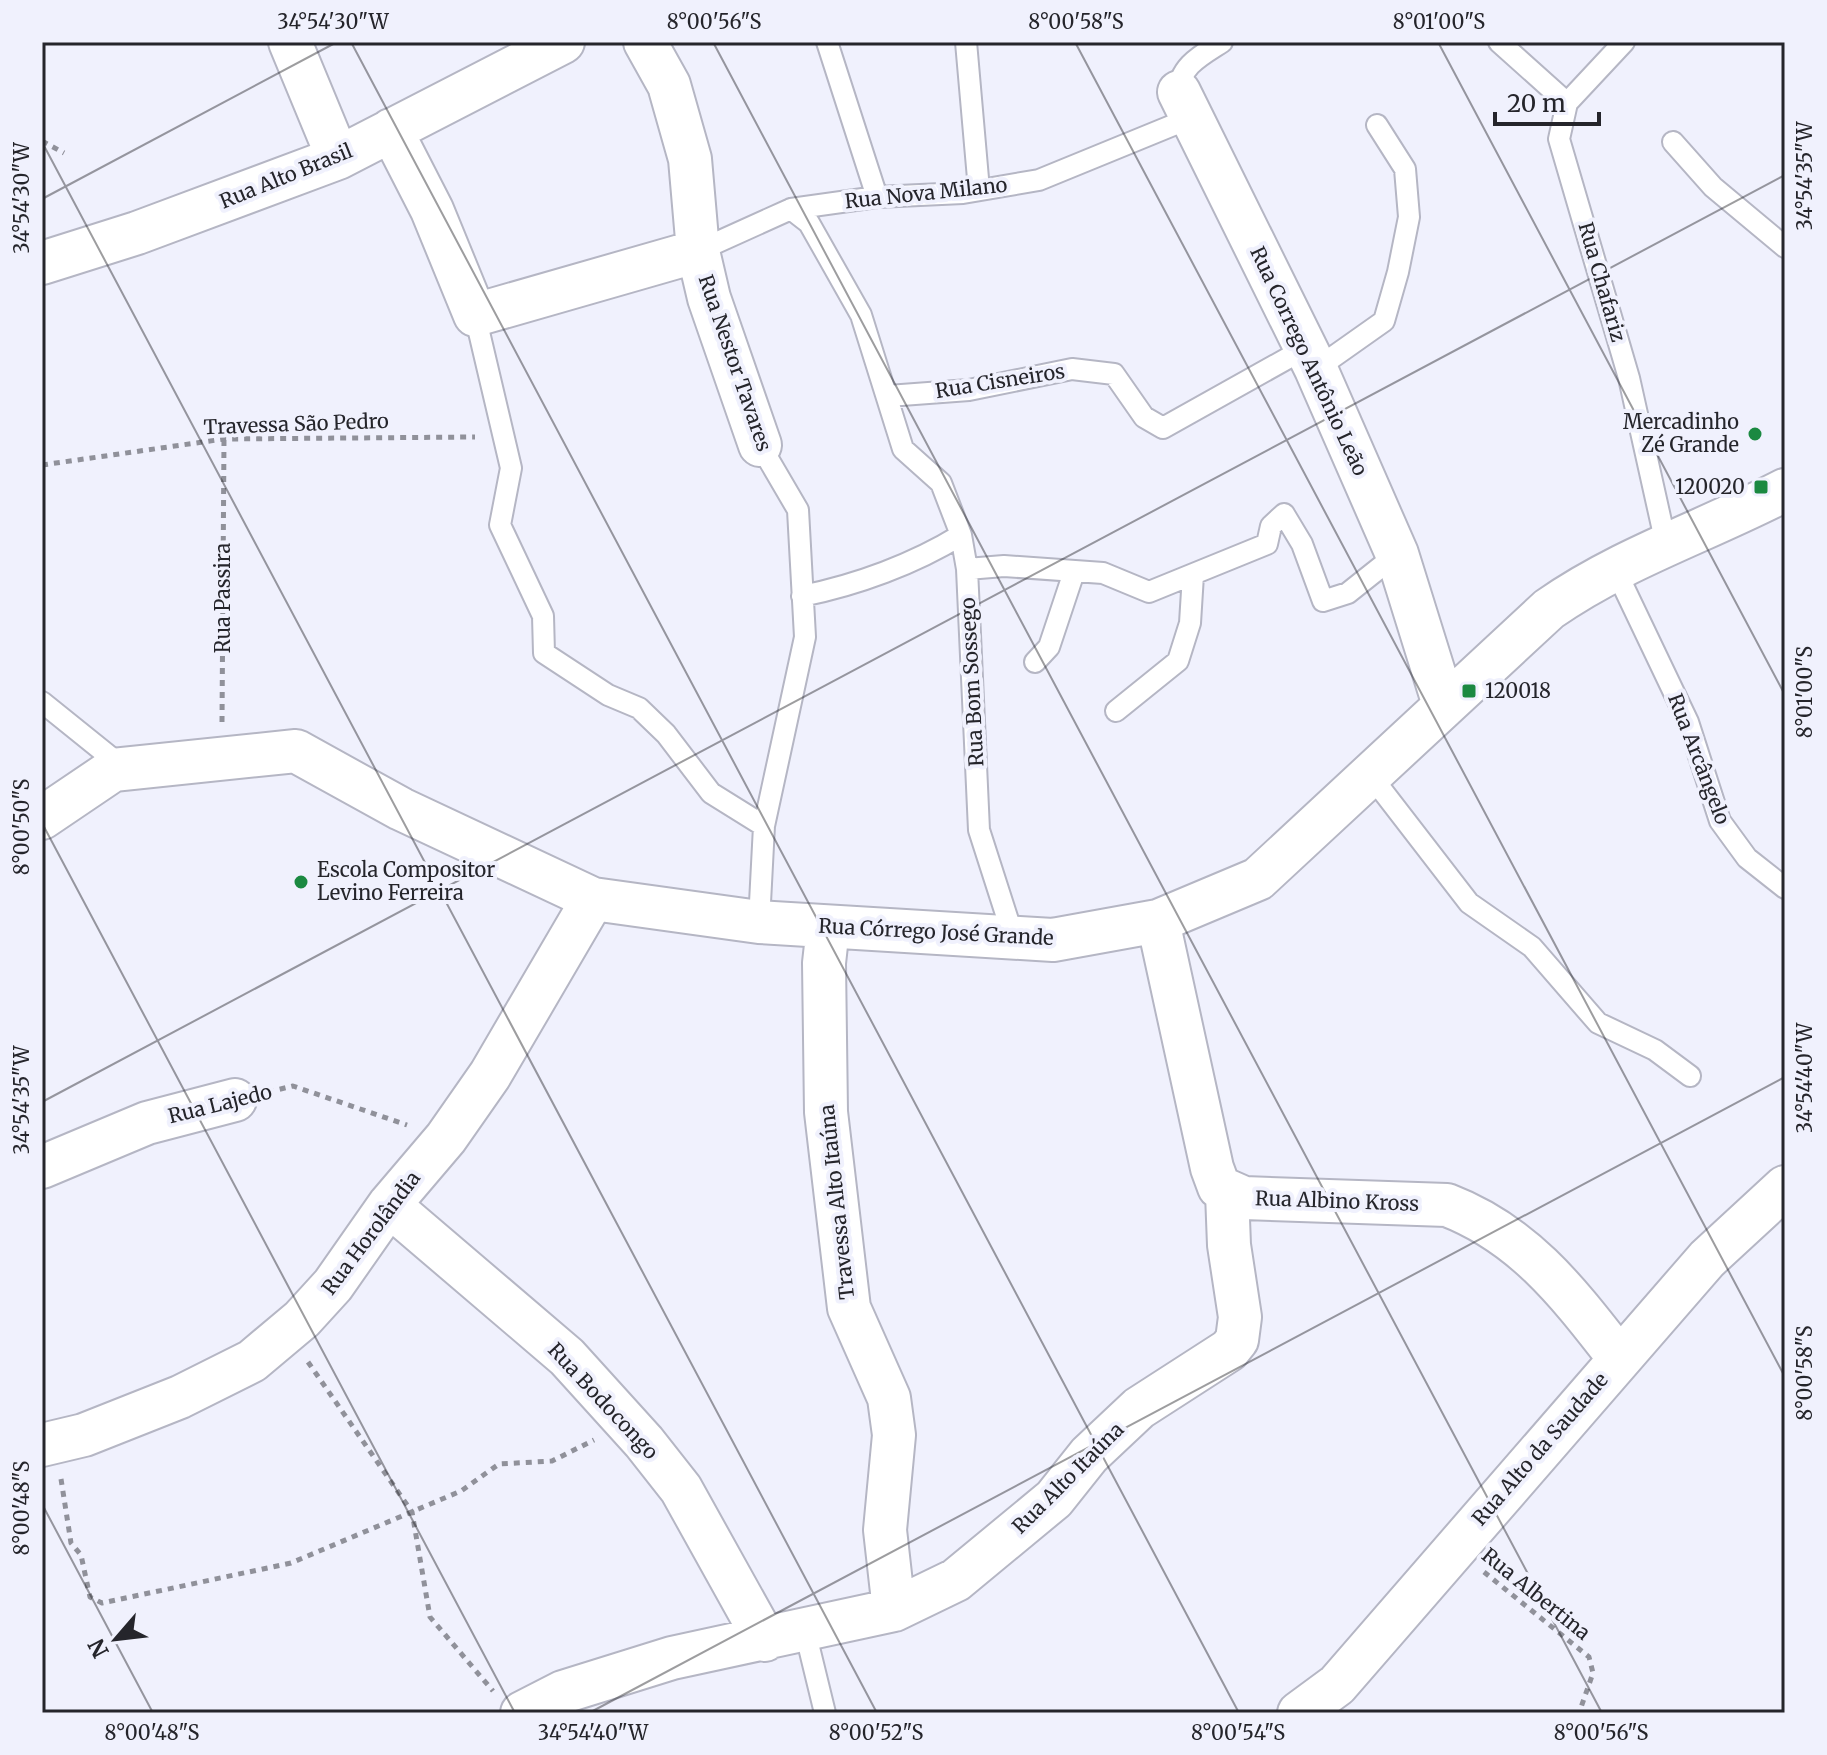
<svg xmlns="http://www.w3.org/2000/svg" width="1827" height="1755" font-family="Merriweather,serif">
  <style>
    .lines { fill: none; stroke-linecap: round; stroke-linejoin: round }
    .service-casing { stroke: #b5b6c4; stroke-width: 24 }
    .minor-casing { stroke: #b5b6c4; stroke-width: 46 }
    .path { stroke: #90919a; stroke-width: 5; stroke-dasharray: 6 6; stroke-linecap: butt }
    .service { stroke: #fff; stroke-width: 20 }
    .minor { stroke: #fff; stroke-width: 42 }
    .ticks { fill: none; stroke: #25252b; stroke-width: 2; stroke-opacity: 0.45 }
    .poi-dot { fill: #1b8941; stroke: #f0f1fd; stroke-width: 3 }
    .labels { text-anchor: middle; stroke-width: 8; stroke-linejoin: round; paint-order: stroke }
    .street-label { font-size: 20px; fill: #25252b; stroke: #f0f1fd }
    .poi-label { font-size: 20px; fill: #25252b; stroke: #f0f1fd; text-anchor: end }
    .neatline { fill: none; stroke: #25252b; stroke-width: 3 }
    .ticks-label { font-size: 20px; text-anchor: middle; fill: #25252b }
  </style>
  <rect width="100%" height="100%" fill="#f0f1fd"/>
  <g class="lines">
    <defs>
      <path id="service" d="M827,42L877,197
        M966,42L979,190
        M1499,42L1567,103
        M1624,42L1567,103L1559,139L1629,378L1666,544
        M1179,92C1179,66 1202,55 1222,42
        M1673,142L1713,187L1785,247
        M791,209L877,197L963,193L1039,180L1193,117
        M698,251L791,209L809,223L861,315L903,449L941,483L961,535
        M475,315L511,468L500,525L543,616L544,653L608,695L639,708L666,734L711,793L764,826
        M1316,369L1384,321L1398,272L1409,217L1405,169L1377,125
        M888,396L969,390L1072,369L1114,374L1144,417L1163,428L1306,348
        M1615,569L1688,722L1720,821L1747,858L1785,888
        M802,596C857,585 914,564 961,535L967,569
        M1035,662L1049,647L1074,572
        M42,702L124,768
        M1116,711L1178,661L1190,623L1193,575
        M1371,776L1469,903L1532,947L1598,1023L1655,1050L1690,1076
        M759,922L764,826L805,637L798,510L760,445
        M1014,939L979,830L967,569L1004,566L1103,573L1149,592L1267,544L1271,526L1284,514L1302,544L1323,601L1348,593L1397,554
        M805,1631L825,1713"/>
      <path id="minor" d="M290,42L338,158
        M645,42L669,85L690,159L698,251L709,298L760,445
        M1179,92L1316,369L1397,554L1444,705
        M391,130L432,210L475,315L698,251
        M42,263L137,233L338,158L563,42
        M42,818L113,770L296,751L401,809L593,899L759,922L1053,940L1158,921L1258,879L1549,609C1622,558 1706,531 1785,490
        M1158,921L1212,1168L1219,1187L1244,1198L1447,1205C1525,1235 1569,1294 1619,1358
        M828,927L824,963L826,1112L849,1308L889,1398L894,1435L885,1530L894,1610
        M42,1167L147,1123L235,1100
        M389,1205L567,1357L644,1442L681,1489L765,1640
        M42,1445L84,1435L180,1397L252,1361L302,1319L333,1285L389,1205L446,1138L490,1075L593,899
        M522,1713L563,1692L672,1658L894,1610L956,1580L1054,1499L1089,1455L1139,1408L1229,1350L1237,1340L1240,1317L1229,1245L1227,1193
        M1299,1713L1337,1685L1707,1259L1785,1187"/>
    </defs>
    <!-- service casing -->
    <use href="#service" class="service-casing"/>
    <!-- minor casing -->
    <use href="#minor" class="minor-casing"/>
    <!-- path -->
    <path class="path" d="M42,141L64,153
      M42,465L224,439L475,437
      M222,722L224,439
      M268,1092L293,1086L407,1125
      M308,1362L412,1512L430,1617L493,1691
      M61,1479L71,1543L81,1555L90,1597L102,1603L291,1563L461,1491L499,1464L552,1461L594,1440
      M1484,1572L1589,1657L1593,1673L1579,1713"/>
    <!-- service -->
    <use href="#service" class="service"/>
    <!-- minor -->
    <use href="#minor" class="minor"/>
  </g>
  <!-- ticks -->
  <path class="ticks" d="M351,42L1239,1713M713,42L1602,1713M1075,42L1785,1377M1438,42L1785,695M42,142L877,1713M42,199L337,42M42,823L515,1713M42,1102L1785,175M42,1504L153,1713M589,1713L1785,1077"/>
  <!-- markers -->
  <g class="poi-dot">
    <circle cx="1755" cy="434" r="8"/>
    <rect x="1753" y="479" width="16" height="16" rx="4"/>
    <rect x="1461" y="683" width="16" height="16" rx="4"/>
    <circle cx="301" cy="882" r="8"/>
  </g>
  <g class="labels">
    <!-- street labels -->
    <g class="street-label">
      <text transform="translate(286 176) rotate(-22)" y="7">Rua Alto Brasil</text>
      <text transform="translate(926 193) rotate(-6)" y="7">Rua Nova Milano</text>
      <text transform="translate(1602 282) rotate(74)" y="7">Rua Chafariz</text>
      <text transform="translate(1309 361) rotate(65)" y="7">Rua Corrego Antônio Leão</text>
      <text transform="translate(735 363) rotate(71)" y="7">Rua Nestor Tavares</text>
      <text transform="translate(1000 381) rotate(-9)" y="7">Rua Cisneiros</text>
      <text transform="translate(296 424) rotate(-2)" y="7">Travessa São Pedro</text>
      <text transform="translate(223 598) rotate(-90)" y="7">Rua Passira</text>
      <text transform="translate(972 682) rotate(-93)" y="7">Rua Bom Sossego</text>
      <text transform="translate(1699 759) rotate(69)" y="7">Rua Arcângelo</text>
      <text transform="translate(936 932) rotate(3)" y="7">Rua Córrego José Grande</text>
      <text transform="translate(220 1104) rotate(-14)" y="7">Rua Lajedo</text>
      <text transform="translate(1337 1201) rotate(2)" y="7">Rua Albino Kross</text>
      <text transform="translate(837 1202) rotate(-96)" y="7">Travessa Alto Itaúna</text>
      <text transform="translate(371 1233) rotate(-53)" y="7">Rua Horolândia</text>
      <text transform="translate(603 1401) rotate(47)" y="7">Rua Bodocongo</text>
      <text transform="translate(1540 1449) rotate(-49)" y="7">Rua Alto da Saudade</text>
      <text transform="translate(1068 1478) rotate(-45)" y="7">Rua Alto Itaúna</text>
      <text transform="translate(1536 1594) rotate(39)" y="7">Rua Albertina</text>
    </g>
    <!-- poi labels -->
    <g class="poi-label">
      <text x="1739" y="429">Mercadinho<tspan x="1739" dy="23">Zé Grande</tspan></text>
      <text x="1745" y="494">120020</text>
      <text x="1485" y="698" text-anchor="start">120018</text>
      <text x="317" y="877" text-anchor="start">Escola Compositor<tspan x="317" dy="23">Levino Ferreira</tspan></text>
    </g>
  </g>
  <!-- border -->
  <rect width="1827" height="1755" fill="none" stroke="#f0f1fd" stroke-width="88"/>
  <!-- north arrow -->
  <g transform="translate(116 1639) rotate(242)" stroke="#f0f1fd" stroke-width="6" paint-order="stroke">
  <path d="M0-6L14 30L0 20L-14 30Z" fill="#25252b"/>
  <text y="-12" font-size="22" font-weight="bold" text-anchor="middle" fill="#25252b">N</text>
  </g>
  <!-- scale -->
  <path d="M1495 112v12h104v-12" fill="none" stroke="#25252b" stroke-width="4"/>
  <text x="1507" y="112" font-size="24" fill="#25252b" stroke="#f0f1fd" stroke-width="6" paint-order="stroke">20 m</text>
  <rect x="44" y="44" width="1739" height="1667" class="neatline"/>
  <g class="ticks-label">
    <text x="333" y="29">34°54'30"W</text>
    <text x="714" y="29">8°00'56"S</text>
    <text x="1076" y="29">8°00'58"S</text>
    <text x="1439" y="29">8°01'00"S</text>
    <text transform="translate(1805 176) rotate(-90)" y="7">34°54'35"W</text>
    <text transform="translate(22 198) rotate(-90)" y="7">34°54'30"W</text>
    <text transform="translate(1805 692) rotate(-90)" y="7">8°01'00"S</text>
    <text transform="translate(22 827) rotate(-90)" y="7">8°00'50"S</text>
    <text transform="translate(1805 1078) rotate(-90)" y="7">34°54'40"W</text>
    <text transform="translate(22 1100) rotate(-90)" y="7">34°54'35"W</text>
    <text transform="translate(1805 1373) rotate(-90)" y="7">8°00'58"S</text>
    <text transform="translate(22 1508) rotate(-90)" y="7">8°00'48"S</text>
    <text x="152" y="1740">8°00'48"S</text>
    <text x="593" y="1740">34°54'40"W</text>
    <text x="876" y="1740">8°00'52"S</text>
    <text x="1238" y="1740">8°00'54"S</text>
    <text x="1601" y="1740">8°00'56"S</text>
  </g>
</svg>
